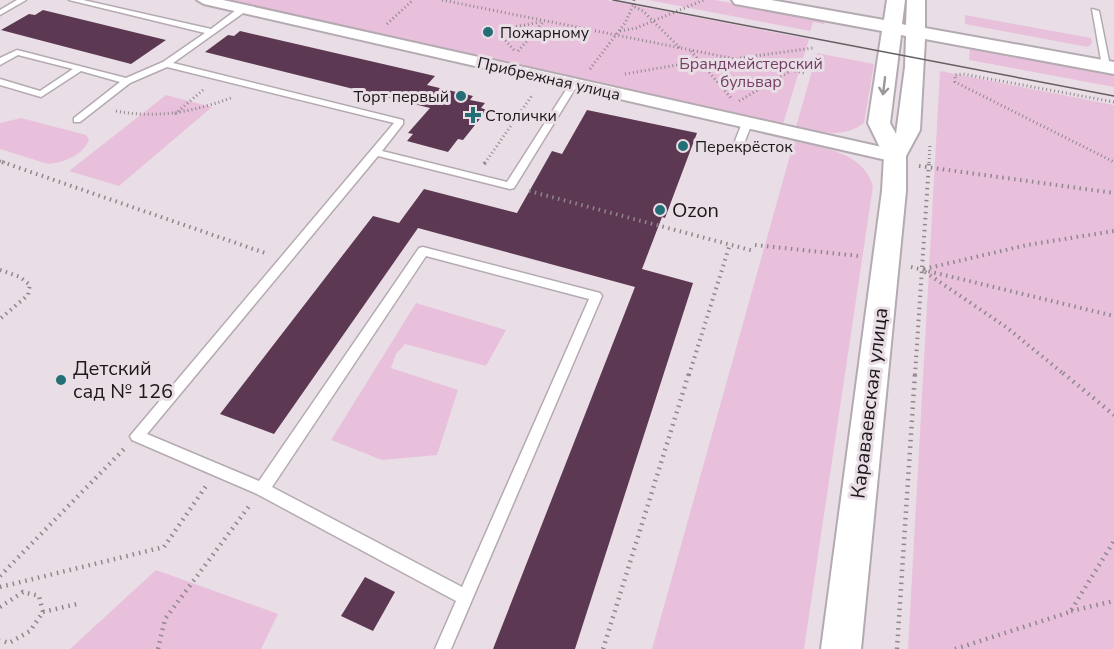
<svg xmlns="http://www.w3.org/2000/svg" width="1114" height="649" font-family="'Nunito Sans',sans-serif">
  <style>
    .green { fill: #e8c0db }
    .building { fill: #5c3852 }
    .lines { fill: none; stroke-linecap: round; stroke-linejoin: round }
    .service-casing { stroke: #b4aab1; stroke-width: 3 }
    .minor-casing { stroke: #b4aab1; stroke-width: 4 }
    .tertiary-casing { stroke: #b4aab1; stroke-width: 4 }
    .path-far2 { stroke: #8f878c; stroke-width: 3; stroke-dasharray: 1 3; stroke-linecap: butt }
    .path-far1 { stroke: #8f878c; stroke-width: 4; stroke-dasharray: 1.5 4.5; stroke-linecap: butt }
    .path { stroke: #8f878c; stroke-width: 4.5; stroke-dasharray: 1.5 5; stroke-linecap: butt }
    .service { fill: #fff; fill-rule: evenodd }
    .minor { fill: #fff; fill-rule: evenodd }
    .tertiary { fill: #fff; fill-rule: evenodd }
    .tram { stroke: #645d62; stroke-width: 1.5 }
    .oneway { stroke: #999798 }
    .poi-dot { fill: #246e76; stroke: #e9dee5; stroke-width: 2 }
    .labels { text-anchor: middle; stroke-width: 6; stroke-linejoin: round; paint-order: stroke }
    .far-poi-label { font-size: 16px; fill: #1c181b; stroke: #e9dee5; text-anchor: start }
    .far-park-label { font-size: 16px; fill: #753e66; stroke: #e9dee5 }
    .far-street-label { font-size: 16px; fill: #1c181b; stroke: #e9dee5 }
    .poi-label { font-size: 20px; fill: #1c181b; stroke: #e9dee5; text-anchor: start }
    .street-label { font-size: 20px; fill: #1c181b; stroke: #e9dee5 }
  </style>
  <rect width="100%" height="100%" fill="#e9dee5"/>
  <!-- green -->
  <path class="green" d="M230,0H607L809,39L783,124Z
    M648,0H715L825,20L824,24L813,22L810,31Z
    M965,15L1091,38L1092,43L1088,47L965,24Z
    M970,47L1114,74V87L969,60Z
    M817,53L874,64L864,123C843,139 820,132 796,127Z
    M940,71L1114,105V649H908Z
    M166,95L212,107L119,186L69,171Z
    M21,118L86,135L89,139C84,155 63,163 48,164L0,149V123Z
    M794,141C824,148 863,152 873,186L804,649H652Z
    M416,303L506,330L486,366L405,344L396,354L391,368L458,390L437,455L382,460L331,440Z
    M156,570L278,614L261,649H70Z"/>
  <!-- building -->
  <path class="building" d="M43,10L166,40L131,64L1,30L29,14L35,15Z
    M240,31L435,76L427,85L473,96L470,100L485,103L481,108L487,110L463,140L458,139L448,152L407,141L413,134L408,133L430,108L205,52L228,35L234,36Z
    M587,110L697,133L665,218L662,217L642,269L693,283L575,649H493L635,287L418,228L274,434L220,414L373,216L399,223L424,189L517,213L552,151L562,154Z
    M365,577L395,592L373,631L341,616Z"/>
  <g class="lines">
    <defs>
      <path id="service" d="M17,0H26L0,15V10Z
        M69,0H83L211,29L240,7H246V11L173,63L403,120V124L382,151L507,182L571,82L578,84L514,188L510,189L378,156L147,434L259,481L419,248L423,247L600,293L602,296L451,649H435L456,601L257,494L132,440L130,436L394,123L167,67L130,83L80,122H74V118L120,82L81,71L41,97L0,85V79L40,91L73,69L18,55L0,65V58L17,50L126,78L163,62L205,33ZM426,256L589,299L462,587L272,487Z
        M1092,9L1099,11L1110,66L1109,68L1102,66Z
        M747,120L752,123L745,141L740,144L737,143L735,141L742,123Z"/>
      <path id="minor" d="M197,0H223L895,150L901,152L904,156L901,160L895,162L204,4Z"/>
      <path id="tertiary" d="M732,0H771L884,20L887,0H905L902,24L906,25L907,0H925V28L1114,62V74L925,39L920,130L906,156V191L861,649H821L882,191L884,156L868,123L882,31L741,5L735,4ZM901,35L906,36L905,67L896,134L890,123Z"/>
    </defs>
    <!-- service casing -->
    <use href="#service" class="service-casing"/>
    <!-- minor casing -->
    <use href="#minor" class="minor-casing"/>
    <!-- tertiary casing -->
    <use href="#tertiary" class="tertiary-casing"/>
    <!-- path-far2 -->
    <path class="path-far2" d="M442,0L805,73
      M634,0L633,6L643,11L680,48
      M387,24L413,0
      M620,31L636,28L704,0
      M514,50L500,34L504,29L540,22
      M518,51L544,21
      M691,51L731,98
      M740,58L813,48
      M590,69L625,23L633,6
      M625,74L700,61L730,59
      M739,101L792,70
      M1114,102L963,74L955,75V82L1114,162
      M116,111C157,119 192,112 231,98
      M175,114L203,90
      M0,161L7,163
      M485,163L533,94
      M929,163L930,144"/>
    <!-- path-far1 -->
    <path class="path-far1" d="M2,162L268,254
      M484,164L486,162
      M919,166L1114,193
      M529,191L754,251
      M755,245L859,256
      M911,267L1114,316
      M924,269L1027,245L1114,231
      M0,270L20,277L30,285L28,295L0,319
      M925,272L1006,327L1065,375
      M689,375L730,244
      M915,375L929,162"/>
    <!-- path -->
    <path class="path" d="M1063,373L1114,415
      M0,576L124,449
      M0,587L164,547L206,486
      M0,607L23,592L39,596L43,612L30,631L9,643L0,640
      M1071,611L1114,601
      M43,612L81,603
      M158,649L165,619L250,505
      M603,649L689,373
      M897,649L915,373
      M955,649L1070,612L1114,541"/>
    <!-- service -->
    <use href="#service" class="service"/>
    <!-- minor -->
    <use href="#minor" class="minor"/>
    <!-- tertiary -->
    <use href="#tertiary" class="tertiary"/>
    <!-- tram -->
    <path class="tram" d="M613,0L1114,96"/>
  </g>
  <!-- one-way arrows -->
  <defs><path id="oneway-shaft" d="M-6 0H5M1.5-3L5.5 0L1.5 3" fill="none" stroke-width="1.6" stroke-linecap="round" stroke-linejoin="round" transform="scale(1.5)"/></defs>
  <use class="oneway" href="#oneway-shaft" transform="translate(884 86) rotate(97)"/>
  <!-- markers -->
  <g class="poi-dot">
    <circle cx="488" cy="32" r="6"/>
    <circle cx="461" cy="96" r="6"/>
    <path d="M470 106h6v6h6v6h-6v6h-6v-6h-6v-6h6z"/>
    <circle cx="683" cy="146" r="6"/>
    <circle cx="660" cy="210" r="6"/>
    <circle cx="61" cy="380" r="6"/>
  </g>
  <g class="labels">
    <!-- far-poi labels -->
    <g class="far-poi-label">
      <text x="500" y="38">Пожарному</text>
      <text x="449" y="102" text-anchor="end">Торт первый</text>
      <text x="485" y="121">Столички</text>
      <text x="695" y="152">Перекрёсток</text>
    </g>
    <!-- far-park labels -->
    <g class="far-park-label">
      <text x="751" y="69">Брандмейстерский<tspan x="751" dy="18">бульвар</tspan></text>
    </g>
    <!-- far-street labels -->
    <g class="far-street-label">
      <text transform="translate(549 78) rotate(13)" y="6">Прибрежная улица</text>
    </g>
    <!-- poi labels -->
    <g class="poi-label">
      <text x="672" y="217">Ozon</text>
      <text x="73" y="375">Детский<tspan x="73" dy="23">сад № 126</tspan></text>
    </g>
    <!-- street labels -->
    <g class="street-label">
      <text transform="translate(869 403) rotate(-83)" y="7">Караваевская улица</text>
    </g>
  </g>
</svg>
